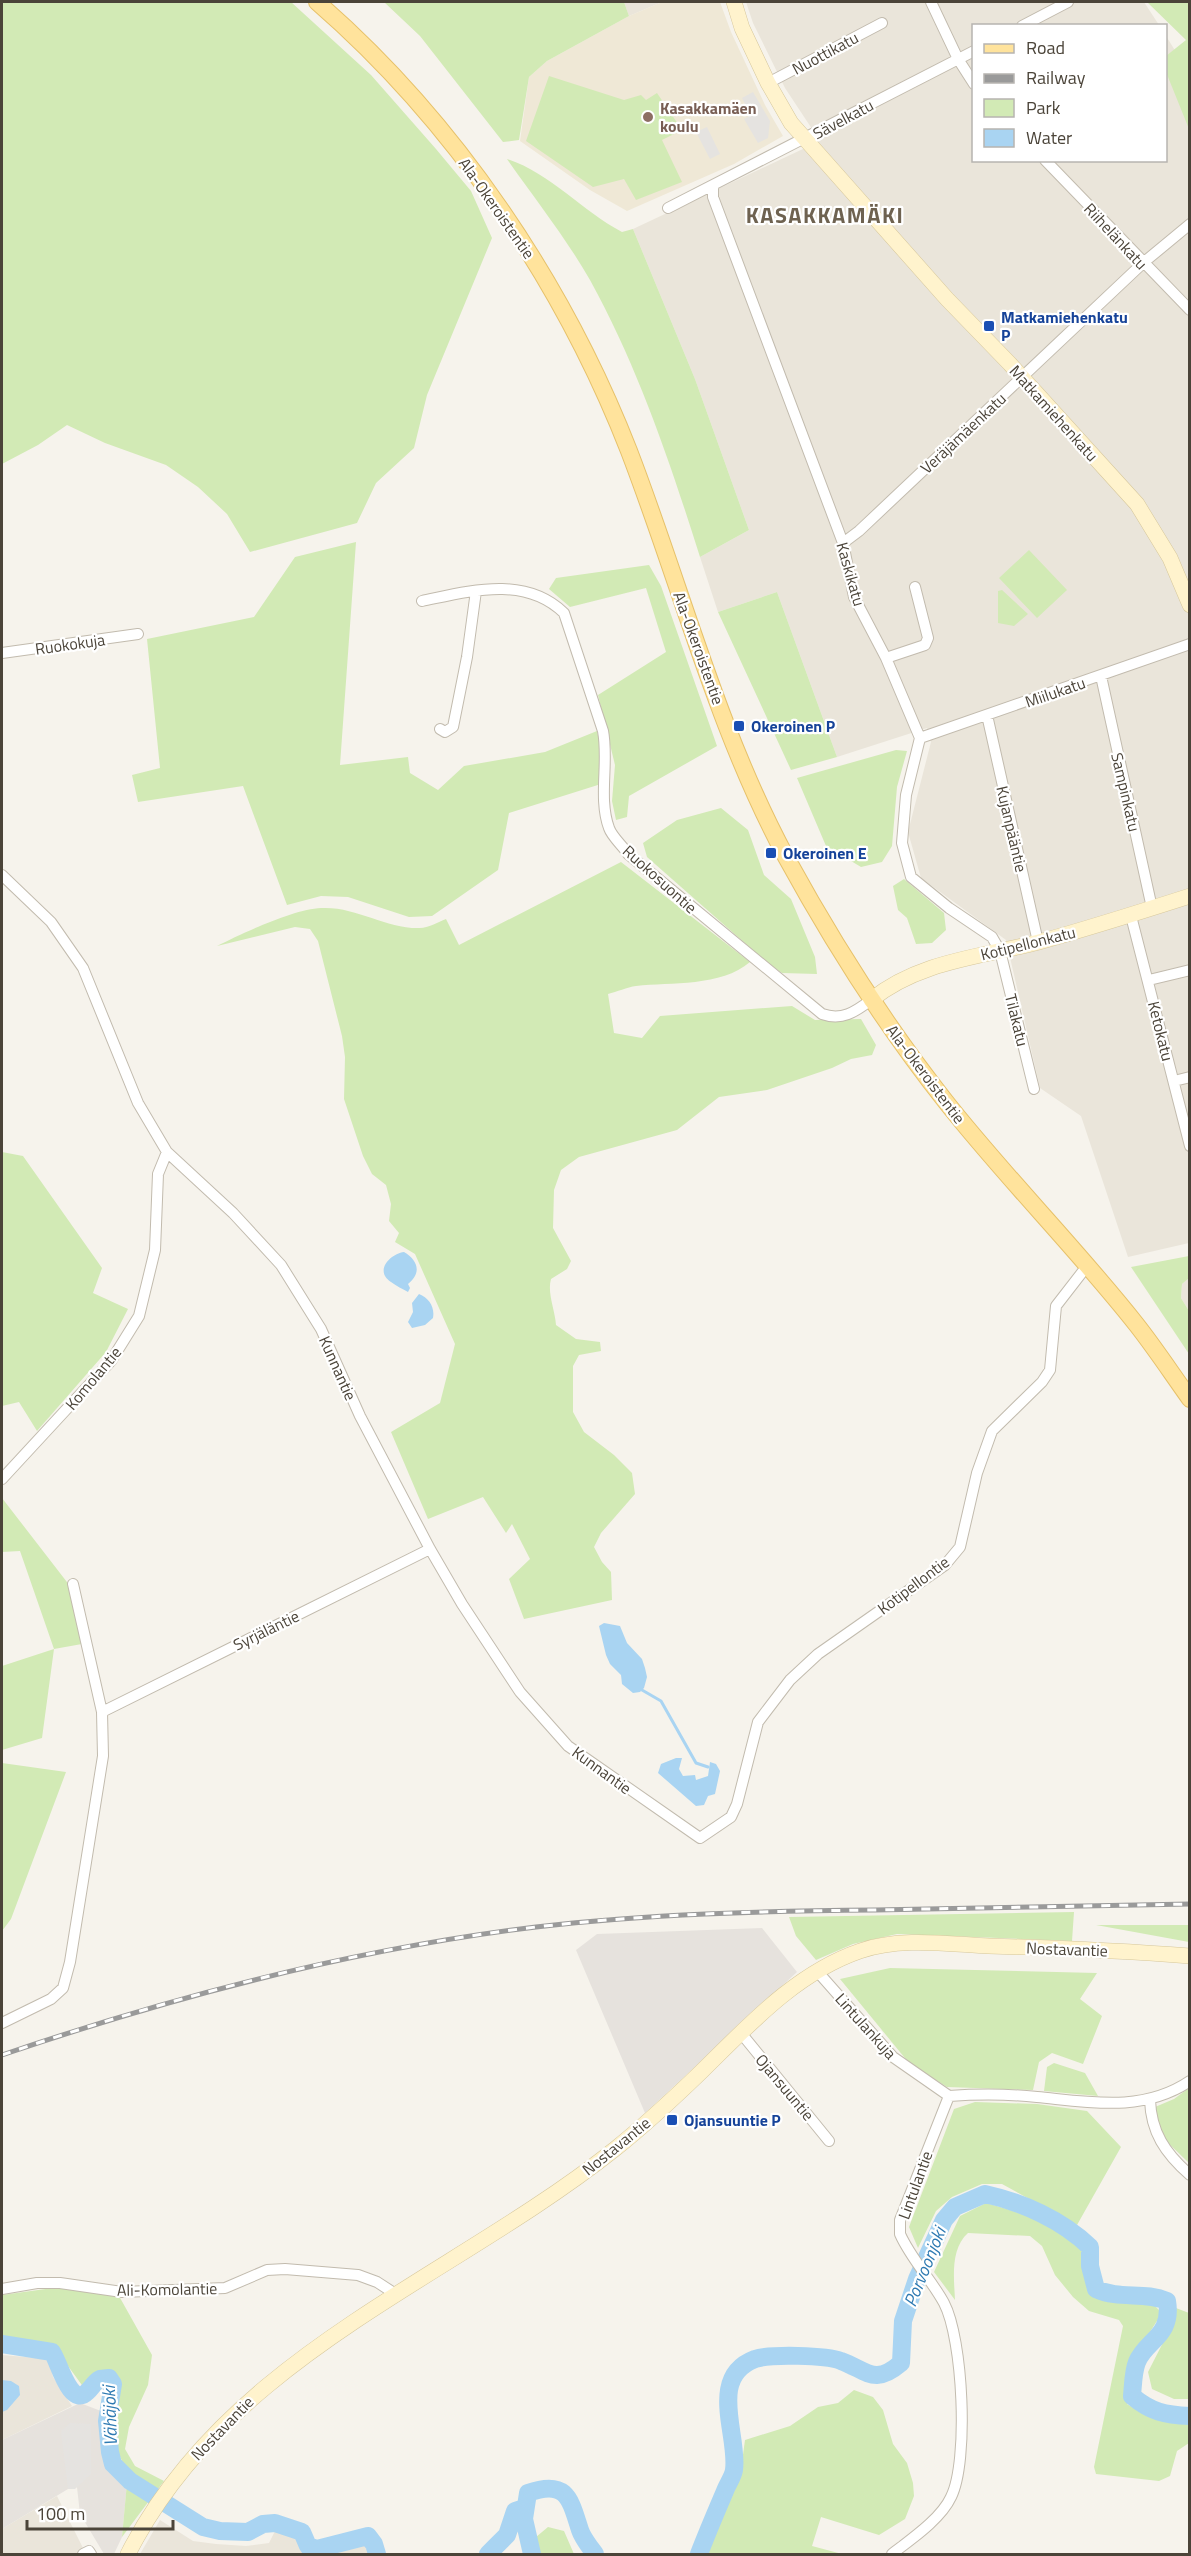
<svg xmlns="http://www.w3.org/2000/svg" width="1191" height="2556" font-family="'Titillium Web',sans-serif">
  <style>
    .residential { fill: #eae5da }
    .industrial { fill: #e6e2dd }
    .education { fill: #efe8d6 }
    .green { fill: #d2eab5 }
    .parking { fill: #e5e3e0 }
    .water { fill: #a9d4f2 }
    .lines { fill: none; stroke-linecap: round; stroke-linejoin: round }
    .stream { stroke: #a9d4f2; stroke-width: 3 }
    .river { stroke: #a9d4f2; stroke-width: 18 }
    .street-casing { stroke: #c2bbae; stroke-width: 12 }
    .secondary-casing { stroke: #d6c79b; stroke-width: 16 }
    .primary-casing { stroke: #e6c16a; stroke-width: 18 }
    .street { stroke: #fff; stroke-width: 10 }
    .secondary { stroke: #fff3cd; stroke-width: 15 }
    .primary { stroke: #ffe39c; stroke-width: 16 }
    .rail-casing { stroke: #9a9a9a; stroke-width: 5 }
    .rail { stroke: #fff; stroke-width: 3; stroke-dasharray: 9; stroke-linecap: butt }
    .education-dot { fill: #8d6e63; stroke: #fff; stroke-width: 2 }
    .transit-dot { fill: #1a4fb4; stroke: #fff; stroke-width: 2 }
    .labels { text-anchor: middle; stroke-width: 4.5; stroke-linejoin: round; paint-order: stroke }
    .street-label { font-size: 16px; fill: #4b4439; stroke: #fff }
    .education-label { font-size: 16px; font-weight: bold; fill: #785e54; stroke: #fff; text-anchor: start }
    .transit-label { font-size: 16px; font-weight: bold; fill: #164399; stroke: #fff; text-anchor: start }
    .water-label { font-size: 18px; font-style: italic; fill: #2e7ab2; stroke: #fff }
    .district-label { font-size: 22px; font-weight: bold; letter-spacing: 1.5px; fill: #6e6250; stroke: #fff }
  </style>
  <rect width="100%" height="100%" fill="#f6f3ec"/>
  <!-- residential -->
  <path class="residential" d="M624,2H662L629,16Z
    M746,2H1144L1159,25L974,26V160H1166V36L1189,73V1243L1128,1257L1081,1116L1040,1088L1006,940L921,878L908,832L931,742L927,728L837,757L777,592L718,612L700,557L749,530L695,379L633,229L820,141L785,88L753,23Z
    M1189,1278V1311L1181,1298L1182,1284Z
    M2,2355L49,2359L53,2377L72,2406L2,2440Z
    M57,2496L86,2554H2V2529Z
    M160,2520L193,2541L216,2544L246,2546L269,2543L276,2529L294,2532L301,2537L305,2547L313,2552L326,2554L359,2541L370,2546L372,2554H140Z"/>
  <!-- industrial -->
  <path class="industrial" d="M762,1928L797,1972L645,2113L576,1950L597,1934Z
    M80,2403L101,2411L109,2469L127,2484L122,2537L114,2554H104L80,2514L77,2487L68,2489L2,2529V2440Z"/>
  <!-- education -->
  <path class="education" d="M662,2H720L731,32L765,105L783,136L734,164L627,211L590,190L520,141L529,77L547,61L629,16Z"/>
  <!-- green -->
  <path class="green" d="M2,2H291L371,75L436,149L471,191L492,238L427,395L414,448L376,483L357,523L250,552L227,514L198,487L166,465L105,443L67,425L38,445L2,464Z
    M384,2H624L629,16L547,61L529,77L519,140L503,142L420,36Z
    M1147,2H1189V129L1166,72V56L1186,40Z
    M549,76L624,100L641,95L646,100L657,93L682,130L662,140L682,182L636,200L624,179L593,187L526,141Z
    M507,159C550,173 582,211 622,232L633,229L695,379L749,530L700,557C670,462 638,367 590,280C566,238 535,199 507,159Z
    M356,542L340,765L408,757L410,773L438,790L464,766L545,752L597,731L601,750V784L509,813L498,870L432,916L409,917L348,897L321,896L287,905L243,786L138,802L132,775L160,768L147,639L254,617L295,557Z
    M1029,550L1067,590L1037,618L999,578Z
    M649,565L661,586L717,746L629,796L627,817L616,820L612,801L615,765L598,695L666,652L646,588L570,607L549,589L556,578Z
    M1002,590L1028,614L1014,626L998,623V591Z
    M777,592L837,757L791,770L718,612Z
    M896,750L907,751L897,787L892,846L882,862L861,867L826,846L797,778Z
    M721,808L748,830L764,875L791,899L815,957L817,974L782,973L765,961L647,857L643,843L677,820Z
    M621,862L750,962C721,987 671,982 636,986C627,987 617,992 608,994L614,1033L642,1038L660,1016L792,1006L815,1020L861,1019L876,1045L872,1055L851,1059L832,1068L767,1090L719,1097L677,1130L579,1157L561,1170L554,1190L553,1228L571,1261L567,1269L551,1279C547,1293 555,1310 556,1325L576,1339L600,1342L601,1351L579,1355L573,1366V1412L584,1432L614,1455L632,1473L635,1494L601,1533L594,1547L602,1562L611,1572L612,1600L524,1619L509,1579L530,1559L512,1524L506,1533L483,1497L428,1519L391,1432L440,1403L455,1344L415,1254L395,1242L399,1233L389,1221L391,1204L386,1185L372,1174L363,1156L344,1099L345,1057L342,1036L318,941L310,929L295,927L217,946C243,933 294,909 321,908C356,906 386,929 420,928C428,928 438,922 446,919L459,945Z
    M904,879L944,913L946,930L932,943L916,944L907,918L898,910L893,886Z
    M2,1152L23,1156L102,1268L93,1293L128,1309L106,1352L37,1431L19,1402L2,1406Z
    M1189,1256V1278L1182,1284L1181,1298L1189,1311V1354L1131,1267Z
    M2,1498L70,1586L82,1644L54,1649L42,1738L2,1750V1666L54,1649L20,1551L2,1552Z
    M2,1763L66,1772L11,1919L2,1931Z
    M1074,1912L1072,1941L897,1934L853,1944L816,1960L796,1936L789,1917Z
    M1096,1925H1189V1942Z
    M890,1968L1097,1973L1080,1999L1102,2016L1083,2064L1052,2053L1039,2062L1033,2090L947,2087L909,2063L840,1979Z
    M1054,2063L1085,2073L1098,2096L1044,2091L1047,2067Z
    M1189,2088V2163L1162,2137L1155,2107L1174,2099Z
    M975,2102L1037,2104L1087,2111L1121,2147L1077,2225L1002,2184H982L952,2197L936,2211L918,2248L909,2227L954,2109Z
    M986,2203C1020,2212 1056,2224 1082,2251L1081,2264L1091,2293L1108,2302L1149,2300L1162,2313L1134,2357L1127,2404C1146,2416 1167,2423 1189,2422V2443L1177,2451L1170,2476L1159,2481L1096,2474L1094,2467L1123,2326L1119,2320L1089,2311L1073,2297L1055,2275L1042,2246L1030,2236L968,2233C950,2249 954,2278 955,2300L934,2272L960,2216Z
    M60,2287L119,2296L152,2355L148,2385L129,2427L125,2449L135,2466L164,2481L122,2537L128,2472L118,2453L114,2426L115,2380L105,2373L84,2388L55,2348L2,2336V2295Z
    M1176,2308L1189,2313V2399H1174L1152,2389L1148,2372L1172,2325Z
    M854,2390L873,2397L883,2410L893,2444L907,2463L913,2483L914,2496L905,2519L879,2535L821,2517L812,2546L842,2554H705L741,2469L745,2440L790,2426L818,2407L838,2403Z
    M548,2527L564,2531L574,2554H537L536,2537Z"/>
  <!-- parking -->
  <path class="parking" d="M753,92L770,121L768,138L758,143L744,119L751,115L742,98Z
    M707,127L720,154L710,159L696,132Z
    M70,2423L91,2424V2474L75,2489H68L61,2431Z"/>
  <!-- water -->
  <path class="water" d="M404,1252C418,1260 422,1273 408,1284L410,1288L408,1292C403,1289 396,1286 391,1282C374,1271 390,1254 404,1252Z
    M419,1294C429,1298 435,1307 433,1318L425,1325L412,1328L408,1322L413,1312L412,1303Z
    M604,1623L620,1626L627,1643L642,1659L645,1668L647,1677L644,1688L640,1692L633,1693L622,1684L621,1675L610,1664L606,1655L599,1626Z
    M676,1758H682L679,1769L683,1776L695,1775L696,1780L708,1776L710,1762L716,1764L720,1771L715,1794L708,1796L704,1805L696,1806L658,1773L661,1764Z
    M2,2380L11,2381L19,2386L20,2395L7,2410L2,2412Z"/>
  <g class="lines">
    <!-- stream -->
    <path class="stream" d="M642,1690L661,1701L696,1763L708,1767"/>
    <!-- river -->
    <path class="river" d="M2,2344L52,2352C58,2359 70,2409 87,2392C92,2388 94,2382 100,2379L109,2378L113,2384L107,2421L110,2452L113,2464L130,2481L203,2527L220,2531L248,2532L263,2524L275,2523L302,2532L308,2546L317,2549L368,2536L374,2544L377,2554
      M488,2554L507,2535L515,2511L524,2508
      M532,2554L524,2519L528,2493C567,2479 570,2499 580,2530C583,2539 590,2547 595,2554
      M699,2554C707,2533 716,2512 725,2491C727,2485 733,2477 734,2470C739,2436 707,2377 755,2359C770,2354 826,2355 841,2361C868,2371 874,2386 901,2363L903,2321L917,2279L944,2220L955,2207L985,2194C1022,2202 1062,2220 1090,2247V2266L1096,2289C1120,2300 1144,2291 1167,2301C1173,2336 1146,2340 1137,2362C1133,2372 1133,2386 1132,2396C1151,2412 1165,2415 1190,2416"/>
    <defs>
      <path id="street" d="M931,2L958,59L974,84
        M1022,26L1068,2
        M768,83L882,23
        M1045,160L1190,310
        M713,186V197L843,543L854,597L886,658L920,738L906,795L902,843L911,877L949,908L992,937L1000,951L1034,1089
        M668,208L974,51
        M843,543L859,531L1143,263L1190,224
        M422,601C470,591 525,575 564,613L603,731C609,762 598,798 609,828C612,837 623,846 628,854L822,1014C842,1021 855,1012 871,1000
        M2,653L138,634
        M886,658L925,645L928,638L915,587
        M1101,676L1152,908
        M987,715L1038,942
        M440,729L445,732L453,727L467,657L476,591
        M920,738L1190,644
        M2,875L51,922L83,968L138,1103L167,1152L233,1213L281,1265L321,1329L360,1416L430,1549L462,1604L520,1692L568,1746L700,1838L731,1817L737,1804L758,1722L790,1680L818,1654L945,1565L960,1547L977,1473L992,1431L1042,1382L1050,1370L1056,1306L1087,1266
        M1131,916L1190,1146
        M1149,980L1190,970
        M1174,1081L1190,1077
        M2,1479L111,1361L139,1316L155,1250L158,1174L167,1152
        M102,1712L430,1549
        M817,1971L893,2057L949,2096
        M2,2023L51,1999L63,1988L70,1962L103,1756L102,1712L73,1584
        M741,2033L829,2141
        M1150,2100C1151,2132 1165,2153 1190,2175
        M2,2289L37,2283H60L122,2292L225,2288L267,2270L285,2269L358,2275L377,2282L397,2295
        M83,2554L89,2551L91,2554
        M892,2554C910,2540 941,2519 951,2497C969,2461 963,2339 944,2303C931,2279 911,2259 900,2234V2220L949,2096C978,2094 1008,2094 1037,2097C1089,2102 1143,2113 1190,2081"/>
      <path id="secondary" d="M734,2L742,28L768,83L791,123L947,299L1010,364L1137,504L1170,558L1190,605
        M871,1000C919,961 981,957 1039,942C1090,928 1140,912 1190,896
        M128,2554C228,2356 450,2280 615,2149C645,2125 674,2098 702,2071C749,2025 796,1973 860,1951C900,1937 947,1944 989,1946C1056,1948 1123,1951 1190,1956"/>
      <path id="primary" d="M317,2C454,121 563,282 629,451C681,586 717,729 786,857C833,943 885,1025 946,1102C1006,1178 1076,1248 1136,1324C1155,1348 1172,1374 1190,1399"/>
    </defs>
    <!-- street casing -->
    <use href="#street" class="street-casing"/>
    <!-- secondary casing -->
    <use href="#secondary" class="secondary-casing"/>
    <!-- primary casing -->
    <use href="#primary" class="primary-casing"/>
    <!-- street -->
    <use href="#street" class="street"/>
    <!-- secondary -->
    <use href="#secondary" class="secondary"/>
    <!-- primary -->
    <use href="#primary" class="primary"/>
    <defs>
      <path id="rail" d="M2,2055C175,1996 353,1949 536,1927C649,1914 762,1911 875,1910C980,1908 1085,1906 1190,1904"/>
    </defs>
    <!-- rail casing -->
    <use href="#rail" class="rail-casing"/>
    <!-- rail -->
    <use href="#rail" class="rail"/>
  </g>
  <!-- markers -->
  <circle class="education-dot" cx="648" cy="117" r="6"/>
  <g class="transit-dot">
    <rect x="983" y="320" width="12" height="12" rx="3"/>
    <rect x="733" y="720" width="12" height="12" rx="3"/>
    <rect x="765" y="847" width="12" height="12" rx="3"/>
    <rect x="666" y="2114" width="12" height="12" rx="3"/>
  </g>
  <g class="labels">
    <!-- street labels -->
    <g class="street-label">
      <text transform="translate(825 53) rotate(-28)" y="6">Nuottikatu</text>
      <text transform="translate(843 119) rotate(-28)" y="6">Sävelkatu</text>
      <text transform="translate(497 208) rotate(55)" y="6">Ala-Okeroistentie</text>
      <text transform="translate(1116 236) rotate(47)" y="6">Riihelänkatu</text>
      <text transform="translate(1054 413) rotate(48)" y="6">Matkamiehenkatu</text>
      <text transform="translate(963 433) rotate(-43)" y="6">Veräjämäenkatu</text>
      <text transform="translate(851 574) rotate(74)" y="6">Kaskikatu</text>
      <text transform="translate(70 644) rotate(-8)" y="6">Ruokokuja</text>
      <text transform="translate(699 648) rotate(70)" y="6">Ala-Okeroistentie</text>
      <text transform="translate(1055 692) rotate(-19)" y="6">Miilukatu</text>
      <text transform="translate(1126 792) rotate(77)" y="6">Sampinkatu</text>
      <text transform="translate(1012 829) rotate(77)" y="6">Kujanpääntie</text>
      <text transform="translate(660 879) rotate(42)" y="6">Ruokosuontie</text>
      <text transform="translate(1028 943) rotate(-14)" y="6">Kotipellonkatu</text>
      <text transform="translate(1017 1020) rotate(76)" y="6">Tilakatu</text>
      <text transform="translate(1161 1031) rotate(76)" y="6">Ketokatu</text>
      <text transform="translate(926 1074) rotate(53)" y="6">Ala-Okeroistentie</text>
      <text transform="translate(338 1368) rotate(66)" y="6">Kunnantie</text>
      <text transform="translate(93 1378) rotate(-50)" y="6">Komolantie</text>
      <text transform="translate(913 1585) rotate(-37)" y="6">Kotipellontie</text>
      <text transform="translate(266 1630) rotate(-26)" y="6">Syrjäläntie</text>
      <text transform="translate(602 1770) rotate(36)" y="6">Kunnantie</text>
      <text transform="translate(1067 1949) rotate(2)" y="6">Nostavantie</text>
      <text transform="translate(866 2026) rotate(48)" y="6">Lintulankuja</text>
      <text transform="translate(785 2087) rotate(50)" y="6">Ojansuuntie</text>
      <text transform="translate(616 2146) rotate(-39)" y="6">Nostavantie</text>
      <text transform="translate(915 2185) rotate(-70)" y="6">Lintulantie</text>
      <text transform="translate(167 2289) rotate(-1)" y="6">Ali-Komolantie</text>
      <text transform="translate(222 2428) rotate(-46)" y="6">Nostavantie</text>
    </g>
    <!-- education labels -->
    <g class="education-label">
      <text x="660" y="114">Kasakkamäen<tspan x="660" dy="18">koulu</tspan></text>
    </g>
    <!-- transit labels -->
    <g class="transit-label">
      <text x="1001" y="323">Matkamiehenkatu<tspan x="1001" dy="18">P</tspan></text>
      <text x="751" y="732">Okeroinen P</text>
      <text x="783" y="859">Okeroinen E</text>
      <text x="684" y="2126">Ojansuuntie P</text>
    </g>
    <!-- water labels -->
    <g class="water-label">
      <text transform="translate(925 2267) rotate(-68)" y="6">Porvoonjoki</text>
      <text transform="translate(110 2416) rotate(-92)" y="6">Vähäjoki</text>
    </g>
    <!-- district labels -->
    <g class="district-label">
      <text x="825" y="223">KASAKKAMÄKI</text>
    </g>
  </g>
  <!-- border -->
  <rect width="1191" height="2556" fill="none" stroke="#4b4439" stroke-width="6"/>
  <!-- legend -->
  <rect x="972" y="24" width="195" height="138" fill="#ffffff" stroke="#b7b4b0" stroke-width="1.5"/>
  <rect x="984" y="44" width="30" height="9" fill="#ffe39c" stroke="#b7b4b0" stroke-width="1.5"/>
  <text x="1026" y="54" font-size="18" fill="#4b4439">Road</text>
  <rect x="984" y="74" width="30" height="9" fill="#9a9a9a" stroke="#b7b4b0" stroke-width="1.5"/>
  <text x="1026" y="84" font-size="18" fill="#4b4439">Railway</text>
  <rect x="984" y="99" width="30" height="18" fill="#d2eab5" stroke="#b7b4b0" stroke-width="1.5"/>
  <text x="1026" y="114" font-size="18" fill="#4b4439">Park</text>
  <rect x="984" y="129" width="30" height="18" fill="#a9d4f2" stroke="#b7b4b0" stroke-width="1.5"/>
  <text x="1026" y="144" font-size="18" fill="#4b4439">Water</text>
  <!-- scale -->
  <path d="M27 2520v9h146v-9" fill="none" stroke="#4b4439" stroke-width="3"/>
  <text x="36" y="2520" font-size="18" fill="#4b4439" stroke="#ffffff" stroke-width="4.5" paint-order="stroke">100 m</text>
</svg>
